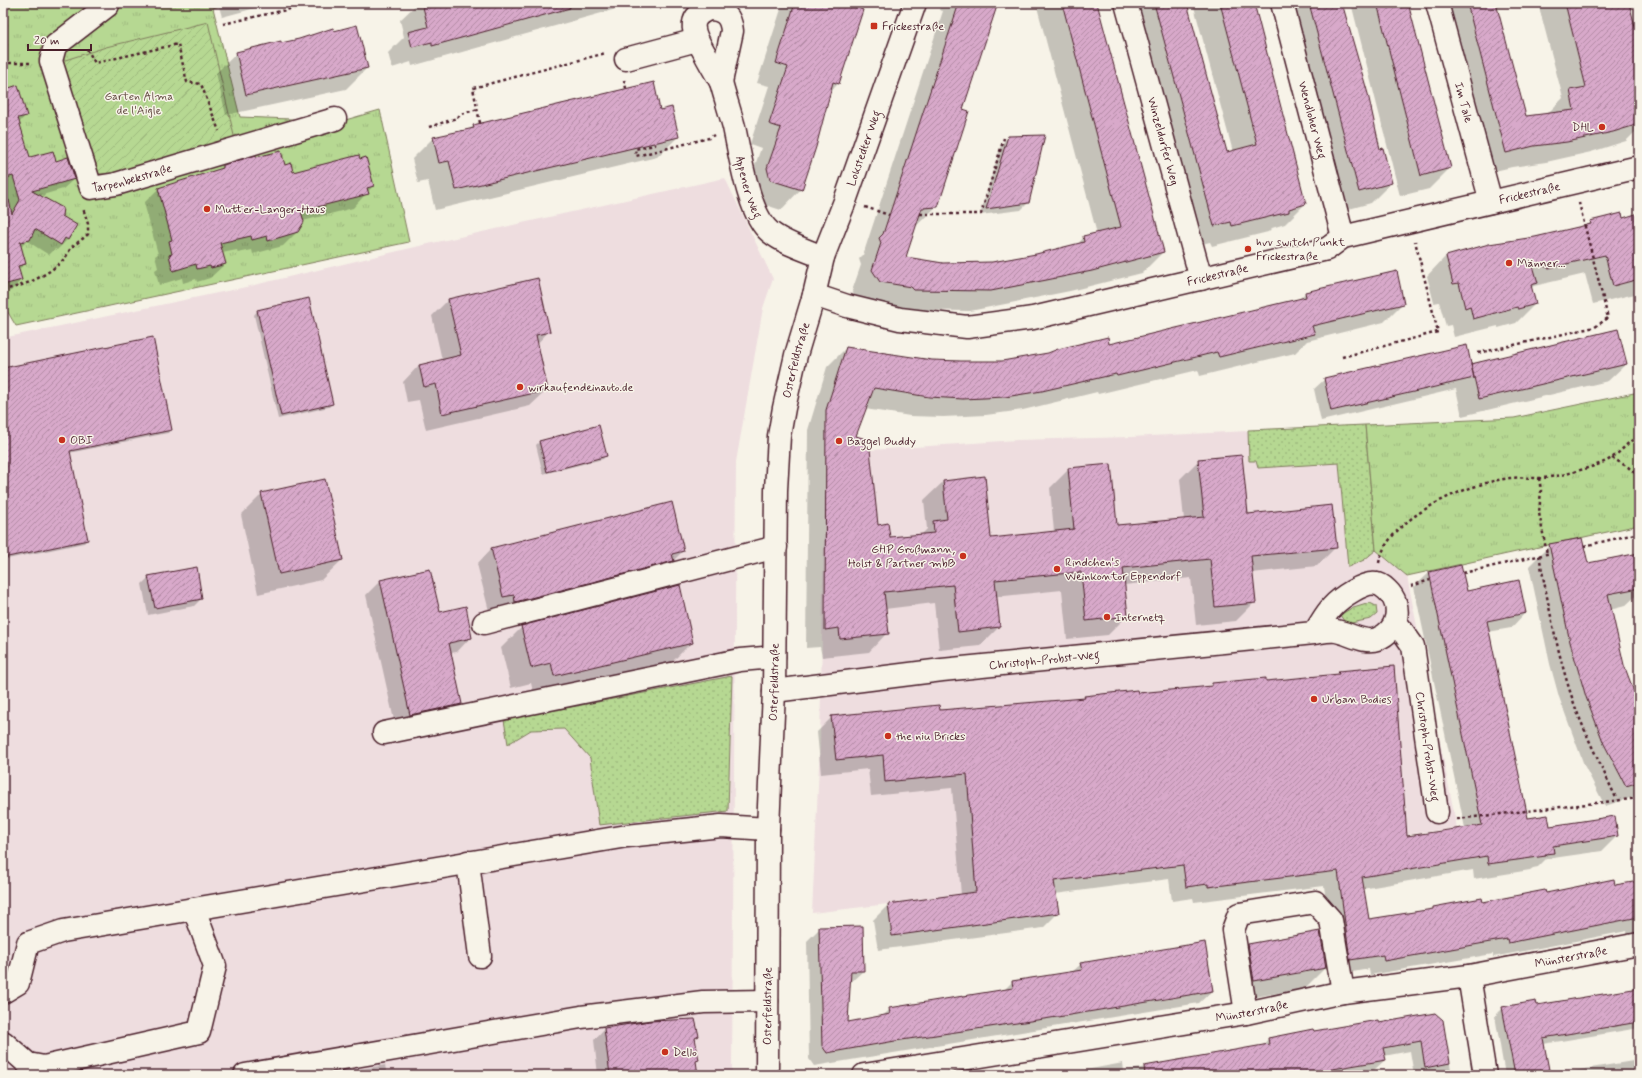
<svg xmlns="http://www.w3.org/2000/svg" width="1642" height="1078" font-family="Mynerve,sans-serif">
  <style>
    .built { fill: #eedddf }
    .grass { fill: url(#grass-dots); stroke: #807c5e }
    .park { fill: url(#park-tufts); stroke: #807c5e }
    .garden { fill: url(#garden-furrows); stroke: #807c5e }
    .shadow { fill: #0003 }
    .building { fill: url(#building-hatch); stroke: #4a1f2b }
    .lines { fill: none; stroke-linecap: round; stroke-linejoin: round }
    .minor-casing { stroke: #4a1f2b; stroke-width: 25 }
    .major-casing { stroke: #4a1f2b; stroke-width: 25 }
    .path { stroke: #4a1f2b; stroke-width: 2.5; stroke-dasharray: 3 3; stroke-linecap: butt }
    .minor { stroke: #f7f3e8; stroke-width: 22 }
    .major { stroke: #f7f3e8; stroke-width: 22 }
    .poi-dot { fill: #c8321e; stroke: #f7f3e8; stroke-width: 1.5 }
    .labels { text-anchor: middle; stroke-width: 3; stroke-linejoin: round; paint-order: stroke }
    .poi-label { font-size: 12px; fill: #4a1f2b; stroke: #f7f3e8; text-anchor: start }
    .park-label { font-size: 12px; fill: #654d45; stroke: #f7f3e8 }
    .street-label { font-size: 12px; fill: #4a1f2b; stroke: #f7f3e8 }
  </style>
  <defs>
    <pattern id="grass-dots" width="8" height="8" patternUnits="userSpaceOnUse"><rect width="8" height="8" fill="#b6d892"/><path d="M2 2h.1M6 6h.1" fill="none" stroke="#9eb97e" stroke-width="1.8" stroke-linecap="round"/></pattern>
    <pattern id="park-tufts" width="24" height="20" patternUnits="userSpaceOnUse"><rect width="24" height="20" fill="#b6d892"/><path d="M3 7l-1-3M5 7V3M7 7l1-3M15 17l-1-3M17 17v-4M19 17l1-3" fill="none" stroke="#9eb97e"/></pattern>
    <pattern id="garden-furrows" width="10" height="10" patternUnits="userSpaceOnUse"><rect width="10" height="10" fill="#b6d892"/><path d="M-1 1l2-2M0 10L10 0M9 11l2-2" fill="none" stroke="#9eb97e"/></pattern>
    <pattern id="building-hatch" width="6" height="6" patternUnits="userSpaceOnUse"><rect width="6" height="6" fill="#d8a9ca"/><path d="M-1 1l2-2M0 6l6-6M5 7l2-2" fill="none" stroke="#b189a4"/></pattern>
  </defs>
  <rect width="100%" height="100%" fill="#f7f3e8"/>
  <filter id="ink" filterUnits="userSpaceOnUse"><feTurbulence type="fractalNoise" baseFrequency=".025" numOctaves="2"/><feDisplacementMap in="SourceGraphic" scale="8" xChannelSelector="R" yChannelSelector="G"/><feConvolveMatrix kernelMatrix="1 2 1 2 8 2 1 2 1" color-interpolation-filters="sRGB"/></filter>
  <g filter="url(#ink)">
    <!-- built -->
    <path class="built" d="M725,178L773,279L763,308L736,462L732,1075H3V338L246,287L428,244Z
      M826,422L852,434L869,440L871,450L1017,440L1131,437L1365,425L1376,550L1407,576L1457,828L888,904L812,913L820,744Z"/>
    <!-- grass -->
    <path class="grass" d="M1365,425L1376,550L1364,560L1348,567L1339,463L1258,468L1256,461H1249L1248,430Z
      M1370,603L1376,606L1377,614L1371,619L1346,624L1340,615L1350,609Z
      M732,676L728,811L599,825L590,758L564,729L531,730L508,744L504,720Z"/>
    <!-- park -->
    <path class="park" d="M3,3H230L213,8L240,117L342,121L380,110L409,242L16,326L3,304Z
      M1639,392V525L1407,576L1376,550L1365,425L1514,418Z"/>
    <!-- garden -->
    <path class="garden" d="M208,22L235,140L120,174H93L59,62L106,47Z"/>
    <!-- shadow -->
    <path class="shadow" d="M218,3H274L222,17Z
      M418,3H622L616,9L412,66L411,62L392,68L388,53L404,37L400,20Z
      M783,3H864L838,84L830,92L801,189L781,210L750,200L747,189L761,148L750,144L769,86L757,83Z
      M941,3H997L961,110L937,206L915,227L905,258L943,264L992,263L1036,255L1077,245L1084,237L1097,234L1036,3H1096L1163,252L1142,273L1070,291L970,311L893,310L859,303L852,291L861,265L859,259L863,255L943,11L939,10Z
      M1128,3H1186L1226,154L1233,152L1193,3H1252L1305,204L1285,224L1272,228L1268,232L1212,246L1210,242L1193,246Z
      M1283,3H1341L1379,150L1391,183L1371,203L1338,212Z
      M1351,3H1407L1450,168L1429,189L1400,196Z
      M1440,3H1495L1525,117L1550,114L1549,112L1563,98L1538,3H1629L1639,46V128L1626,141L1591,152L1546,162L1512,167L1486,173Z
      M237,53L367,68L346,89L226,115L216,73Z
      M3,91L26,115L19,123L29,158L55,162L74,179L63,189L39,196L61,217L76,226L67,240L57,250L55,249L49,255L27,241L20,248L25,264L18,270L21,280L11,291L3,293V224L10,212L3,186Z
      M660,111L678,137L657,157L435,210L428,181L418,183L412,159L433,138L469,130L474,125Z
      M1008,137L1029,202L1021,210L980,215L1001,145Z
      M256,158L284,166L292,174L373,186L353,208L303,221L298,231L283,246L253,254L252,250L238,253L237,250L222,253L225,264L210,278L197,282L196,279L183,283L182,278L159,285L155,270L158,268L155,256L158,254L144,203L158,189L219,171L223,166Z
      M1639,214V293L1593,304L1585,274L1534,286L1531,288L1535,304L1516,323L1498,328V326L1454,337L1451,325L1446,326L1439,302L1434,303L1427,276L1446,256L1586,226L1591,222L1622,219Z
      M1396,272L1403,303L1384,322L1307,341L1295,353L1200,376L1198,370L1098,394L1097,392L1023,410L986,415L943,417L910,416L865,409L855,436L877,526L889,538L921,535L927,529L924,500L943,482L990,539L1054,532L1050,488L1069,469L1116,527L1184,520L1180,479L1199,460L1247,515L1336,547L1317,566L1252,573L1255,602L1236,621L1196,625L1191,578L1124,585L1127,616L1108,635L1067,639L1062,590L995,597L999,627L980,646L939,650L934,603L885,609L887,633L869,652L822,657L820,647L806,648L808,430L827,367L846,348L932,361L1002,362L1108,345L1298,300L1305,293Z
      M537,279L549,331L537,344L547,390L530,406L426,430L419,400L407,402L403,382L419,365L442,360L432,316L448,300Z
      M257,311L332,404L329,407L278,419L254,315Z
      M1626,364L1608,381L1462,416L1456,389L1321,421L1314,389L1325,379L1472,365Z
      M3,369L171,429L168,433L69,453L87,540L84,543L3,560Z
      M599,426L606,455L603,459L543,474L536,445L539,442Z
      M262,494L342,560L321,580L258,594L241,515Z
      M1550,545L1587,565L1639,554V593L1625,606L1610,610L1623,666L1639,707V795L1605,806L1584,765L1559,697L1550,664L1529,566Z
      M491,549L683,551L669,565L489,611L477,564Z
      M1461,566L1466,592L1525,613L1511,628L1488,632L1528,819L1549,827L1617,836L1602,851L1546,859L1538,867L1533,868L1530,870L1474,879L1473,870L1362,889L1368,920L1432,910L1434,908L1482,904L1639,882V934L1628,936L1627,931L1493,957V954L1370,975L1369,969L1336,975L1324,886L1194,902L1193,898L1172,901L1169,879L1055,894L1058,913L1043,928L878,950L873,920L888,905L961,895L952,788L871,796L868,769L821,774L817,732L832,717L1082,700L1085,696L1137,694L1209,687L1212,684L1265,682L1336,675L1339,672L1407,837L1465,828L1414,587L1429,573Z
      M149,577L201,599L194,606L148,615L142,584Z
      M381,580L439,613L471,637L457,652L450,653L461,704L447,718L396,729L366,595Z
      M522,627L692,642L671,663L534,696L531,683L511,688L501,648Z
      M820,928L863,971L849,984L847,1023L883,1016L890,1009L1003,991L1012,982L1071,973L1081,964L1212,991L1199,1003L814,1066L809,1059L807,941Z
      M1248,945L1325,968L1305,988L1233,1001L1228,966Z
      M1639,990V1028L1543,1044L1549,1075L1639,1060V1075H1505L1495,1016L1503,1008L1536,1006Z
      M1442,1020L1452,1075H1414L1410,1051L1384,1056L1385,1060L1374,1070L1347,1075H1045L1063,1072L1064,1074L1123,1063L1124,1071L1262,1046L1268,1039L1378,1024Z
      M604,1029L698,1036L694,1040L698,1059L695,1063L697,1075H598L594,1040Z
      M385,1065L387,1075H325Z"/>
    <!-- building -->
    <path class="building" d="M422,3H569L570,8L432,46V42L412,47L408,32L428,27Z
      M795,3H861L859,8L863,10L839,84L833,82L816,147L802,190L770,180L767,168L781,128L769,124L788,67L776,63Z
      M959,3H998L963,109L969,111L938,207L922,208L906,257L943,263L992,262L1036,254L1084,242L1083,236L1121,227L1062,3H1097L1164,252L1092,271L991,291L914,290L911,287L880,282L872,270L881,243L879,238L883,234Z
      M1154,3H1187L1227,152L1257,144L1220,3H1254L1306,204L1289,209V212L1232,226L1231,222L1214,226Z
      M1309,3H1342L1368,94L1380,149L1383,148L1392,183L1359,192Z
      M1377,3H1408L1451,168L1421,176Z
      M1467,3H1496L1526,116L1574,110L1570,90L1586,87L1565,3H1629L1639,42V124L1613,132L1567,142L1534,146L1506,153Z
      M357,25L368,68L246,95L236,52L281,41V43L299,39L333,28L334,31Z
      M7,81L9,88L18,85L27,116L18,118L30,157L53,151L56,161L68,157L75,179L32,191L63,208L62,216L77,225L68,240L65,238L61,245L35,229L30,240L20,242L26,264L18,266L22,280L3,285V200H9L12,214L20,200L13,176L6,178L3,167V82Z
      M654,82L660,110L672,107L679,137L456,190L449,161L439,163L433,137L474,128L473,125Z
      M1045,135L1029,203L986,209L1008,136Z
      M281,151L285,165L291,163L293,172L359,155L360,159L366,157L374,186L367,188L369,194L301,211L304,222L298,232L268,241L267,236L252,240L251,236L220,243L226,264L211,268L210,266L197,269L196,264L173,271L169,255L172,254L169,241L172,240L158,188L223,168V165L256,155V157Z
      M1622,213L1623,218L1639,213V279L1613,286L1605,255L1549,268L1532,262L1538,283L1531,285L1536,304L1518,309L1517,307L1473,319L1470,306L1465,308L1459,283L1453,284L1446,256L1489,244L1535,237L1591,224L1590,221Z
      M1397,271L1404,304L1312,326L1315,334L1219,357L1217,352L1117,376L1116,374L1042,391L1005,397L963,399L929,397L874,388L856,436L869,440L878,525L888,523L890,537L934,533L933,521L947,519L943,481L985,476L991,538L1074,529L1068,468L1111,464L1117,525L1204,517L1198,459L1242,455L1248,514L1332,505L1337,548L1251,556L1256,603L1215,607L1210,559L1123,568L1128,616L1086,621L1081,572L995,580L1000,627L958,632L953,585L884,592L889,634L840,639L839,628L825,630L826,410L846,347L932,360L961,361H1002L1048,353L1058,349L1108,337L1109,344L1306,297L1305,292Z
      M538,278L550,332L536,335L548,390L442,414L436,384L424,387L419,365L461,355L448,299Z
      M309,298L333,404L281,416L257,310Z
      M1618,329L1627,364L1479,399L1471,364Z
      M153,337L172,430L70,451L88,540L3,558V368Z
      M1467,345L1474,378L1331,411L1324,378Z
      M599,425L607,456L547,472L539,441Z
      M325,479L343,560L279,574L261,493Z
      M672,502L684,551L672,554L674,561L515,602L514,595L503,597L491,548Z
      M1582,538L1588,563L1639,553V588L1608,594L1624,665L1639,705V782L1626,786L1604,744L1586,697L1570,642L1549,544Z
      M1461,565L1467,591L1519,580L1526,613L1487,621L1528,818L1548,815L1550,826L1615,816L1618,836L1553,846L1554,853L1545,854L1546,856L1488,864L1487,856L1362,877L1369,919L1433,909V907L1482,898L1483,902L1545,890L1546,893L1614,879L1615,885L1639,881V917L1508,943L1507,939L1384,961L1383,955L1350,960L1338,871L1208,887V884L1186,887L1183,865L1054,881L1059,913L892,936L888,904L976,892L967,774L885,782L883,755L836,760L831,716L939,705L940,710L1085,698L1084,696L1137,690L1138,693L1212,686V683L1266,678V681L1339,674L1338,671L1394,666L1407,836L1482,825L1429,572Z
      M197,567L202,599L155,608L148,576Z
      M430,569L440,612L466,606L472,638L449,643L462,704L410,715L380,580Z
      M680,585L693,643L554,676L551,663L531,668L521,626Z
      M863,926L864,971H851L848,1022L890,1014L889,1008L1013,988L1012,981L1082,970L1080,963L1205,942L1213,991L1064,1016L895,1041L827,1053L822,1046L819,927Z
      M1320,931L1326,968L1254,981L1248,944Z
      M1639,988V1022L1543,1038L1550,1075H1515L1502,1007L1536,1001L1537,1005Z
      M1435,1013L1443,1020L1450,1063L1425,1068L1421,1041L1383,1048L1386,1060L1321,1071L1308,1075H1145L1144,1066L1269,1044L1268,1038L1313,1029L1314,1031L1378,1020L1379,1023Z
      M695,1019L699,1036L695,1038L699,1060L696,1061L698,1075H610L604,1028L650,1021Z"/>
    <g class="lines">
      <defs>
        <g id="minor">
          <path id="s1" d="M107,3L108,5L55,46L51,61L91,188L116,184L335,119"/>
          <path id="s2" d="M1126,3L1201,279"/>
          <path id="s3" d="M1282,3L1343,237"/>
          <path id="s4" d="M1437,3L1491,202"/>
          <path d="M709,9C724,9 731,17 732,31L721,82C715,72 709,62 704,52C694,35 685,18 709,9Z"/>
          <path d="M626,59L697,40"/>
          <path id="s5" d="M721,82C725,97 730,112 734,127C740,154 748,214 770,232C785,244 806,250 823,257"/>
          <path id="s6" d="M814,295L847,306L900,319L967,327L1033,318L1327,249L1343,237L1639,167"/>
          <path id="s7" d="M1396,622L1413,646L1437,812"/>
          <path d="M484,623L776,547"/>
          <path id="s8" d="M774,691L942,670L1314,633C1321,632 1329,630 1336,631C1349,633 1364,644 1377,639C1399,631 1403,605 1387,590C1385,588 1380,584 1377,584C1364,581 1340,598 1332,607C1325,614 1320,625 1314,633"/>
          <path d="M384,733L740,660L774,657"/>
          <path d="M468,862L480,956"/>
          <path d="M1469,976L1485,1075"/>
          <path d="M3,992L18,983L28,943L63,931L627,836L721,826L768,829"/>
          <path d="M1246,1013L1233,930L1239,914L1315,902L1331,920L1343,992"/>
          <path d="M3,1042L28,1064L44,1067L199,1032L215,966L194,909"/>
          <path d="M245,1075L581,1017L703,1002L767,1001"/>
          <path id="s9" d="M864,1075L1246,1013L1343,992L1469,976L1639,944"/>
        </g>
        <g id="major">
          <path id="s10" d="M767,1075L768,829L774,691L776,490L779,436L784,408L796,355L814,295L823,257L845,201L915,3"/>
        </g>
      </defs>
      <!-- minor casing -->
      <use href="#minor" class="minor-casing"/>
      <!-- major casing -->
      <use href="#major" class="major-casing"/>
      <!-- path -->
      <path class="path" d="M223,24L317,3
        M87,49L95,63L178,44L187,82L201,84L219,131
        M3,63H30
        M624,80L626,88
        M480,123L473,88L606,53
        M429,127L457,118L461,114L478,109
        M655,143V145L635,149L636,156L709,138L714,135
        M865,207L889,215
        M920,214H981L1004,138
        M3,290C25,286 49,275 64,259C68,255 69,249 73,246C78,242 83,239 88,234V224L83,208
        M1478,353L1595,327L1608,318L1579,203
        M1342,357L1438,332L1415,241
        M1612,458L1628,467L1639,477
        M1539,478L1541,490L1539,513L1547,554
        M1584,546L1639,533
        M1539,555C1549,607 1558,659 1576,709C1588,740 1603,770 1617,800
        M1379,563C1387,517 1469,483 1510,478C1519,477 1528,478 1537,478C1549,478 1563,475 1573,472C1584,469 1604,464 1613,457C1622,451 1629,440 1639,436
        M1463,573L1551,553
        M1411,586L1430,580
        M1457,819L1639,798"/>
      <!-- minor -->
      <use href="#minor" class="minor"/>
      <!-- major -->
      <use href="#major" class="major"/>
    </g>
  </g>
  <!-- markers -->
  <g class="poi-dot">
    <rect x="870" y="22" width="8" height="8" rx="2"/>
    <circle cx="1602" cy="127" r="4"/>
    <circle cx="207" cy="209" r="4"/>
    <circle cx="1248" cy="249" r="4"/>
    <circle cx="1509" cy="263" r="4"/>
    <circle cx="520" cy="387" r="4"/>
    <circle cx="62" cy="440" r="4"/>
    <circle cx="839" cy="441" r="4"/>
    <circle cx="963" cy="556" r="4"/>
    <circle cx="1057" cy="569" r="4"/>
    <circle cx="1107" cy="617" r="4"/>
    <circle cx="1314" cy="699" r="4"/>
    <circle cx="888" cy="736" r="4"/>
    <circle cx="665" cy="1052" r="4"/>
  </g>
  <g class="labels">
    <!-- poi labels -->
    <g class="poi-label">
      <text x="882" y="30">Frickestraße</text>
      <text x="1594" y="131" text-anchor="end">DHL</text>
      <text x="215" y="213">Mutter-Langer-Haus</text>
      <text x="1256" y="246">hvv switch Punkt<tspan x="1256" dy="14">Frickestraße</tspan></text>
      <text x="1517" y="267">Männer...</text>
      <text x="528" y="391">wirkaufendeinauto.de</text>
      <text x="70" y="444">OBI</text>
      <text x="847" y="445">Baggel Buddy</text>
      <text x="955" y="553" text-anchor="end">GHP Großmann,<tspan x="955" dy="14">Holst &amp; Partner mbB</tspan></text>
      <text x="1065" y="566">Rindchen's<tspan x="1065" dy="14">Weinkontor Eppendorf</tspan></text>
      <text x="1115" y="621">Internetq</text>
      <text x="1322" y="703">Urban Bodies</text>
      <text x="896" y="740">the niu Bricks</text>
      <text x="673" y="1056">Dello</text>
    </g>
    <!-- park labels -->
    <g class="park-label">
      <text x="139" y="100">Garten Alma<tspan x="139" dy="14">de l'Aigle</tspan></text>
    </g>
    <!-- street labels -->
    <g class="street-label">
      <text dy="4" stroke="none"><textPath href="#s4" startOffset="103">Im Tale</textPath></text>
      <text dy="4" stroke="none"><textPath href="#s3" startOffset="121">Wendloher Weg</textPath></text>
      <text dy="4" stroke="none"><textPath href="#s2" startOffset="143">Winzeldorfer Weg</textPath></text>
      <text dy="4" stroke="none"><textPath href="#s10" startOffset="940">Lokstedter Weg</textPath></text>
      <text dy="4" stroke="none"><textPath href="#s1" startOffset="260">Tarpenbekstraße</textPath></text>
      <text dy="4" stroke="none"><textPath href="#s5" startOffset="109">Appener Weg</textPath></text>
      <text dy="4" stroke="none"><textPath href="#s6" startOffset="737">Frickestraße</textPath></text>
      <text dy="4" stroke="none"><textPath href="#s6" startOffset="413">Frickestraße</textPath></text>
      <text dy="4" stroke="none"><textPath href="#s10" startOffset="717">Osterfeldstraße</textPath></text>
      <text dy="4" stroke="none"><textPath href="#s8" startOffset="272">Christoph-Probst-Weg</textPath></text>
      <text dy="4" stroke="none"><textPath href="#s10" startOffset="393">Osterfeldstraße</textPath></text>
      <text dy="4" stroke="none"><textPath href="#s7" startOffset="131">Christoph-Probst-Weg</textPath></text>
      <text dy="4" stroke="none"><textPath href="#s9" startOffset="717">Münsterstraße</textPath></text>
      <text dy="4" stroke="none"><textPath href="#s10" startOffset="69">Osterfeldstraße</textPath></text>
      <text dy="4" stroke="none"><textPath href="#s9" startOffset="393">Münsterstraße</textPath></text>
    </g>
  </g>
  <!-- margin -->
  <rect width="1642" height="1078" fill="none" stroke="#f7f3e8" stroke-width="16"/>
  <rect x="8" y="8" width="1626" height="1062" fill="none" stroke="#4a1f2b" stroke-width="1.5" filter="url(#ink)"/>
  <!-- scale -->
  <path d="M28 44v6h63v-6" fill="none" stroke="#4a1f2b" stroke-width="2"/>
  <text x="34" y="44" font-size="12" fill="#4a1f2b" stroke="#f7f3e8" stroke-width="3" paint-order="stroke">20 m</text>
</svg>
